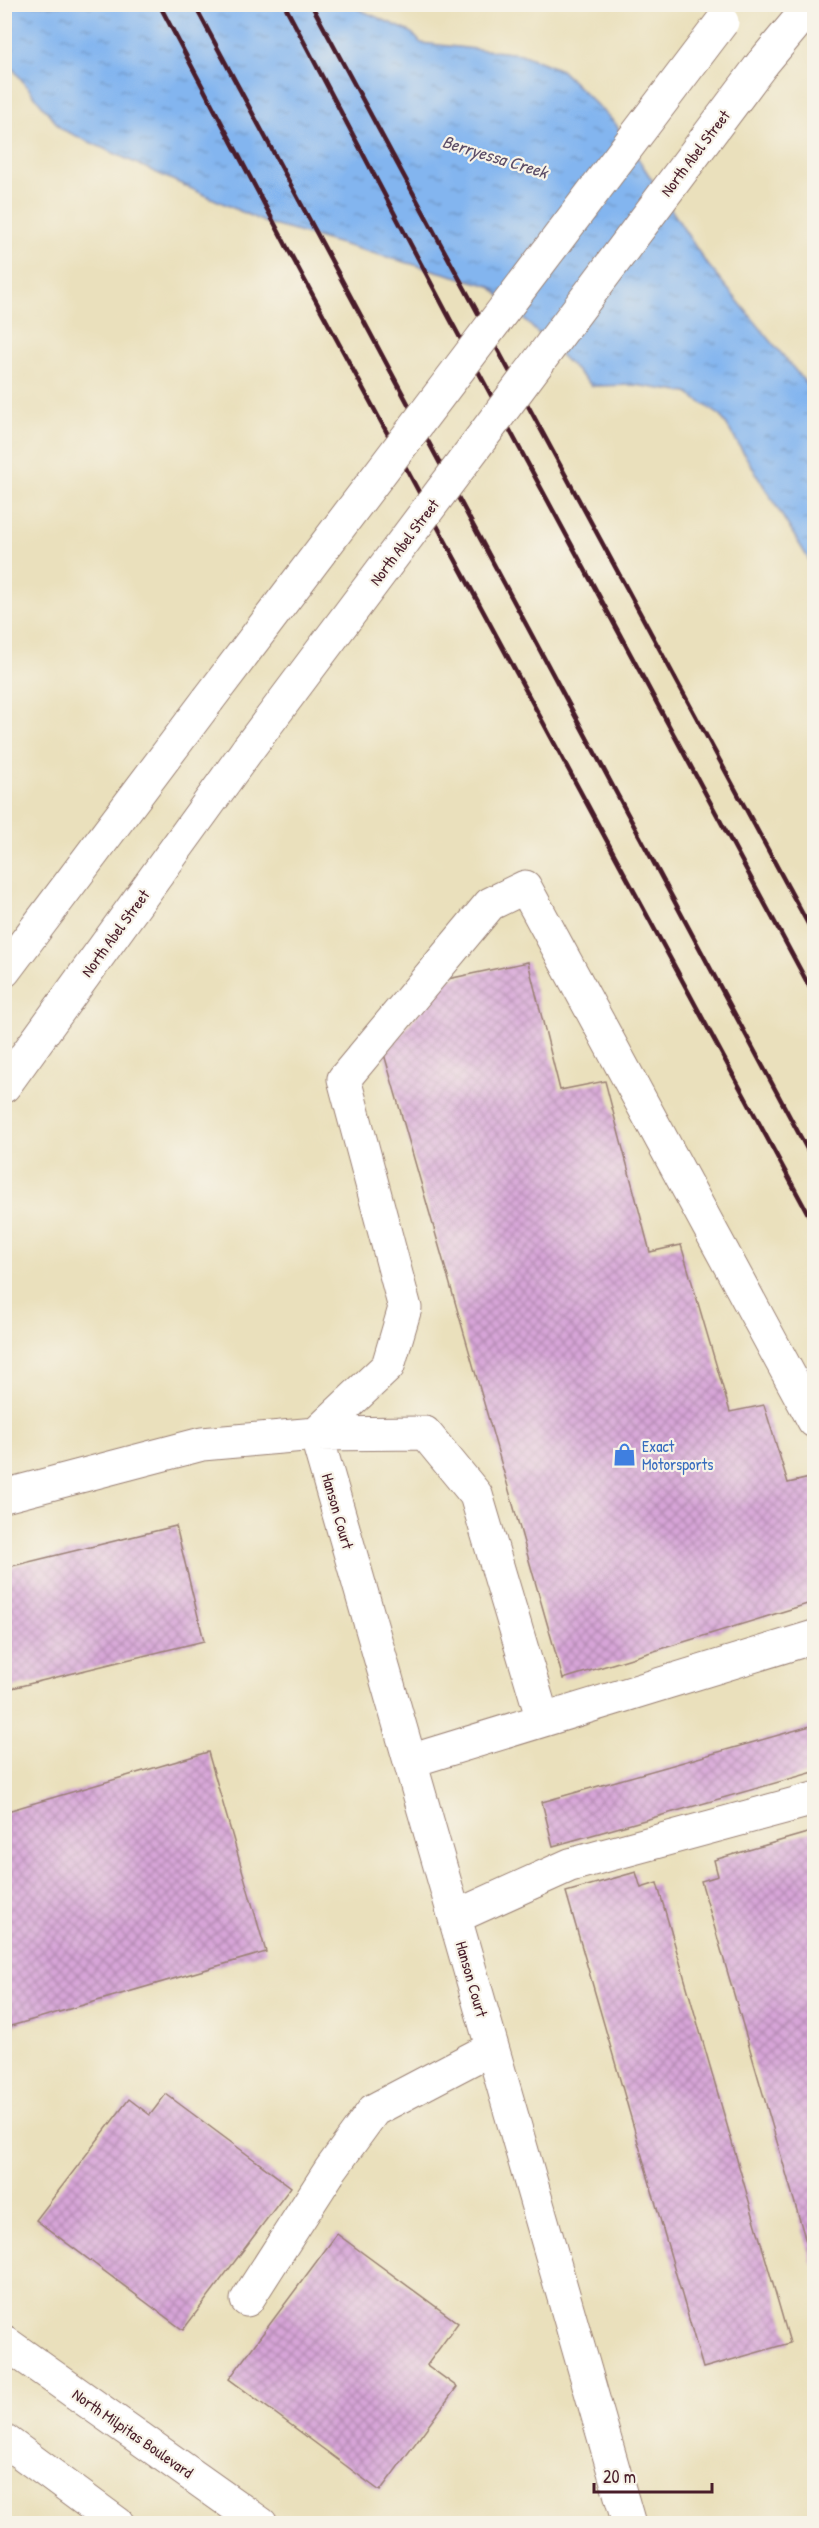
<svg xmlns="http://www.w3.org/2000/svg" width="819" height="2528" font-family="'Patrick Hand',sans-serif">
  <style>
    .water { fill: url(#water-ripples); stroke: #666a8d; stroke-width: 1.5 }
    .building { fill: url(#building-cross-hatch) }
    .lines { fill: none; stroke-linecap: round; stroke-linejoin: round }
    .minor-casing { stroke: #9a8074; stroke-width: 35 }
    .major-casing { stroke: #9a8074; stroke-width: 35 }
    .minor { stroke: #fff; stroke-width: 33 }
    .major { stroke: #fff; stroke-width: 33 }
    .rail { stroke: #4a1f2b; stroke-width: 4.5 }
    .major-bridge-casing { stroke: #9a8074; stroke-width: 35; stroke-linecap: butt }
    .major-bridge { stroke: #fff; stroke-width: 33 }
    .labels { text-anchor: middle; stroke-width: 4.5; stroke-linejoin: round; paint-order: stroke }
    .street-label { font-size: 16px; fill: #4a1f2b; stroke: #f7f3e8 }
    .shop-label { font-size: 16px; fill: #366cbe; stroke: #f7f3e8; text-anchor: start }
    .water-label { font-size: 18px; font-style: italic; fill: #5b4c66; stroke: #f7f3e8 }
  </style>
  <defs>
    <pattern id="water-ripples" width="26" height="14" patternUnits="userSpaceOnUse" patternTransform="scale(1.5)"><rect width="26" height="14" fill="#83b5ef"/><path d="M2 4q2-2 4 0t4 0M15 11q2-2 4 0t4 0" fill="none" stroke="#6d93c2"/></pattern>
    <pattern id="building-cross-hatch" width="8" height="8" patternUnits="userSpaceOnUse" patternTransform="scale(1.5)"><rect width="8" height="8" fill="#d7a5d8"/><path d="M0 0l8 8M0 8l8-8" fill="none" stroke="#b086af"/></pattern>
  </defs>
  <rect width="100%" height="100%" fill="#f7f3e8"/>
  <filter id="ink" filterUnits="userSpaceOnUse"><feTurbulence type="fractalNoise" baseFrequency=".0167" numOctaves="2"/><feDisplacementMap in="SourceGraphic" scale="12" xChannelSelector="R" yChannelSelector="G"/><feConvolveMatrix kernelMatrix="1 2 1 2 8 2 1 2 1" color-interpolation-filters="sRGB"/></filter>
  <filter id="wash" filterUnits="userSpaceOnUse"><feTurbulence type="fractalNoise" baseFrequency=".008" numOctaves="4" result="noise"/><feDisplacementMap in="SourceGraphic" scale="24" xChannelSelector="R" yChannelSelector="G"/><feGaussianBlur stdDeviation="1.35" result="paint"/><feColorMatrix in="noise" values="0 0 0 0 0 0 0 0 0 0 0 0 0 0 0 0 0 1.4 0 .05"/><feComposite in="paint" operator="in"/></filter>
  <g filter="url(#wash)">
    <rect width="100%" height="100%" fill="#eae0bc"/>
    <!-- water -->
    <path class="water" d="M4,5H349L411,32L421,43L521,54L561,70L615,123L704,260L814,393V568L721,416L687,393L635,385L592,386L490,286L266,223L61,129L5,59Z"/>
    <g id="blocks">
      <!-- building -->
      <path class="building" d="M528,962L560,1090L605,1081L650,1252L681,1245L730,1412L764,1405L788,1483L814,1477V1602L563,1679L384,1054L448,979Z
        M176,1526L204,1641L4,1690V1568Z
        M814,1725V1772L553,1846L542,1802Z
        M208,1752L266,1952L4,2028V1812Z
        M814,1831V2269L701,1881L718,1876L714,1860Z
        M636,1872L641,1888L657,1883L790,2343L703,2368L566,1892Z
        M166,2094L291,2187L183,2330L36,2220L129,2099L150,2115Z
        M337,2234L458,2323L427,2365L457,2387L380,2491L229,2379Z"/>
    </g>
  </g>
  <g filter="url(#ink)">
    <use href="#blocks" fill-opacity="0" stroke="#9a8074" stroke-width="1.5"/>
    <g class="lines">
      <defs>
        <path id="minor" d="M316,1434L388,1366L405,1308L344,1079L490,904L525,887L814,1421
          M316,1434L629,2524
          M4,1496L202,1444L316,1434L425,1433L476,1495L543,1720
          M410,1761L814,1637
          M455,1917L570,1865L814,1799
          M247,2300L331,2169L374,2110L492,2048"/>
        <path id="major" d="M762,64L812,4
          M4,971L208,700
          M4,1086L248,749
          M4,2342L261,2524
          M4,2440L118,2524"/>
      </defs>
      <!-- minor casing -->
      <use href="#minor" class="minor-casing"/>
      <!-- major casing -->
      <use href="#major" class="major-casing"/>
      <!-- minor -->
      <use href="#minor" class="minor"/>
      <!-- major -->
      <use href="#major" class="major"/>
      <!-- rail -->
      <path class="rail" d="M159,4L289,251L814,1225
        M194,4L814,1162
        M284,4L450,319L814,995
        M311,4L814,935"/>
      <defs>
        <path id="major-bridge" d="M208,700L722,22
          M248,749L762,64"/>
      </defs>
      <!-- major-bridge casing -->
      <use href="#major-bridge" class="major-bridge-casing"/>
      <!-- major-bridge -->
      <use href="#major-bridge" class="major-bridge"/>
    </g>
  </g>
  <!-- icons -->
  <defs>
    <symbol id="shop-bare" viewBox="-9 -9 18 18"><path d="M-5-2.5h2.3a2.7 3.5 0 0 1 5.4 0H5L5.5 6h-11ZM-1.5-2.5h3a1.5 2.3 0 0 0-3 0Z" fill="#3f7fe0" stroke="#f7f3e8" stroke-width="2.5" paint-order="stroke"/></symbol>
  </defs>
  <g fill-rule="evenodd">
    <use href="#shop-bare" x="608" y="1438" width="33" height="33"/>
  </g>
  <g class="labels">
    <!-- street labels -->
    <g class="street-label">
      <text transform="translate(695 153) rotate(-53)" y="6">North Abel Street</text>
      <text transform="translate(404 542) rotate(-53)" y="6">North Abel Street</text>
      <text transform="translate(115 933) rotate(-54)" y="6">North Abel Street</text>
      <text transform="translate(338 1511) rotate(74)" y="6">Hanson Court</text>
      <text transform="translate(472 1979) rotate(74)" y="6">Hanson Court</text>
      <text transform="translate(133 2433) rotate(35)" y="6">North Milpitas Boulevard</text>
    </g>
    <!-- shop labels -->
    <g class="shop-label">
      <text x="642" y="1452">Exact<tspan x="642" dy="18">Motorsports</tspan></text>
    </g>
    <!-- water labels -->
    <g class="water-label">
      <text transform="translate(495 157) rotate(17)" y="6">Berryessa Creek</text>
    </g>
  </g>
  <!-- margin -->
  <rect width="819" height="2528" fill="none" stroke="#f7f3e8" stroke-width="24"/>
  <!-- scale -->
  <path d="M594 2483v9h118v-9" fill="none" stroke="#4a1f2b" stroke-width="3"/>
  <text x="603" y="2483" font-size="18" fill="#4a1f2b" stroke="#f7f3e8" stroke-width="4.5" paint-order="stroke">20 m</text>
</svg>
